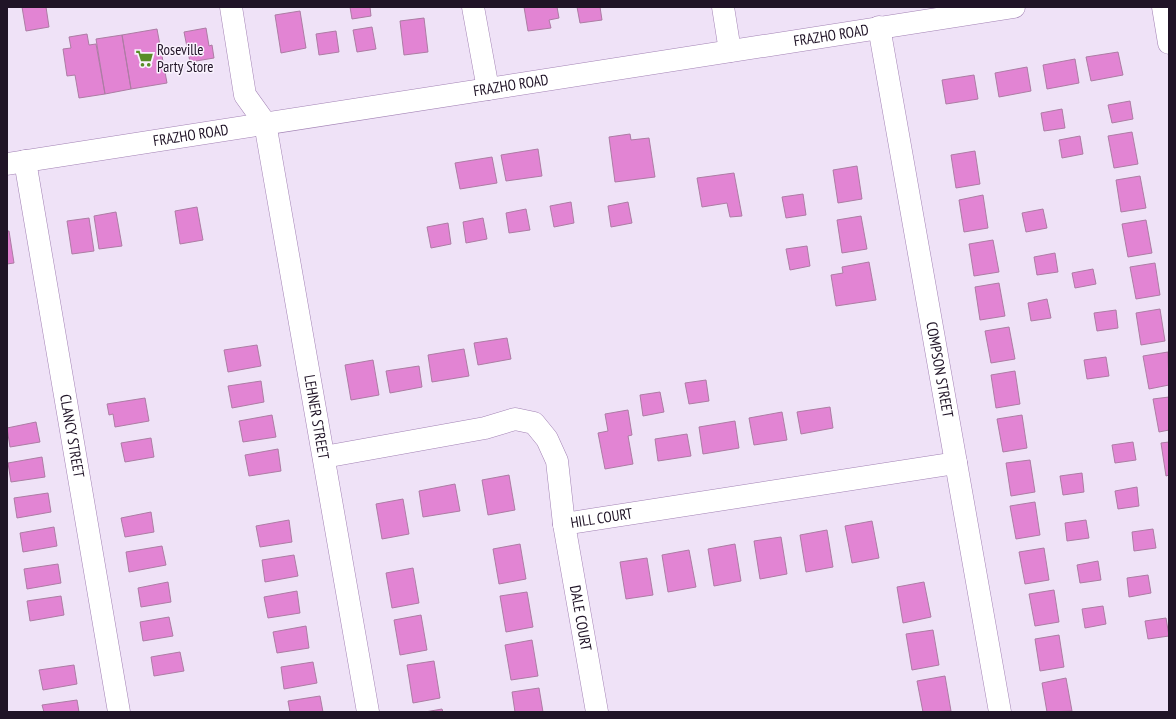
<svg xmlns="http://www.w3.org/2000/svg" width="1176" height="719" font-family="'PT Sans Narrow',sans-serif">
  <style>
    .building { fill: #e284d3; stroke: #ad7ca4 }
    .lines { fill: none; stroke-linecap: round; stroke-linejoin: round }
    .street-casing { stroke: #a282b4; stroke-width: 23 }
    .secondary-casing { stroke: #a282b4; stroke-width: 23 }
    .street { stroke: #fff; stroke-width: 22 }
    .secondary { stroke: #fff; stroke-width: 22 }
    .labels { text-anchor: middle; stroke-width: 3; stroke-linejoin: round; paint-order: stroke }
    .street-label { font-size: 15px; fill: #201427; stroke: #f9f2fd }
    .poi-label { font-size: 15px; fill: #201427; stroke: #f9f2fd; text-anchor: start }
  </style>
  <rect width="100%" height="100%" fill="#efe2f7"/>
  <!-- building -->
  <path class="building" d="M22,7H46L49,27L26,31Z
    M350,7H370L371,16L352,19Z
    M524,7H557L559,18L549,20L551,28L528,31Z
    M577,7H600L602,20L580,23Z
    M300,11L306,48L281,53L275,15Z
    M424,18L428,52L404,55L400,21Z
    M372,27L376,49L357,52L353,30Z
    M206,28L209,46L212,45L214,58L190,62L184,32Z
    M157,29L167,83L131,89L122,35Z
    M336,31L339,52L319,55L316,34Z
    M87,34L89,45L96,44L105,94L79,98L75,75L67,76L63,49L71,48L69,37Z
    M122,35L131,89L105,94L96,39Z
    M1118,52L1123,75L1091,81L1086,57Z
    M1075,59L1079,83L1047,89L1043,65Z
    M1027,67L1031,91L999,97L995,73Z
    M974,75L978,99L946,104L942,80Z
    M1130,101L1133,119L1112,123L1108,105Z
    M1062,109L1065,128L1044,131L1041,113Z
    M1132,132L1138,164L1114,168L1108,136Z
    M630,134L631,140L649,138L655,177L615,182L609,137Z
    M1080,136L1083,154L1062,158L1059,140Z
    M538,149L542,176L506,181L501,155Z
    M975,151L980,184L956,188L951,155Z
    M492,157L497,183L460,189L455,163Z
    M857,166L862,199L838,203L833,170Z
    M734,173L742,216L730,217L727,203L702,207L697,178Z
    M1140,176L1146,208L1121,212L1116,180Z
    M803,194L806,215L786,218L782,197Z
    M983,195L988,228L964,232L959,200Z
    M571,202L574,223L554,227L550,206Z
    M628,202L632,223L611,227L608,206Z
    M197,207L203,240L180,244L175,211Z
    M526,209L530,230L509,233L506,213Z
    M1043,209L1047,228L1026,232L1022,213Z
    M116,212L122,246L99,249L94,216Z
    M861,216L867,249L842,253L837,220Z
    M89,218L94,251L72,254L67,221Z
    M483,218L487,239L466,243L463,222Z
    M1146,220L1152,253L1128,257L1122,224Z
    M448,223L451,244L431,248L427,227Z
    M7,231H9L14,263L7,264Z
    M993,240L999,272L974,276L969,244Z
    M807,246L810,266L790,270L786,249Z
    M1055,253L1058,272L1037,275L1034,257Z
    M869,262L876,300L836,306L831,275L843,273L842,267Z
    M1155,263L1160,295L1136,299L1130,267Z
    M1093,269L1096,284L1075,288L1072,273Z
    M999,283L1005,316L980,320L975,287Z
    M1047,299L1051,318L1031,321L1028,303Z
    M1160,309L1165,341L1141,345L1136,313Z
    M1116,310L1118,328L1097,331L1094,313Z
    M1009,327L1015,359L991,363L985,331Z
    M507,338L511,359L478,365L474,343Z
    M257,345L261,366L228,372L224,350Z
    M464,349L469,376L432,382L428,355Z
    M1168,352L1169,385L1149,389L1143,356Z
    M1106,357L1109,376L1087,379L1084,360Z
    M373,360L379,395L351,400L345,365Z
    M419,366L422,387L390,393L386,371Z
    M1015,371L1020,404L996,408L991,375Z
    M706,380L709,401L689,404L685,383Z
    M261,381L264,402L232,408L228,386Z
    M660,392L664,412L643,416L640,395Z
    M1169,397V430L1159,432L1153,399Z
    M145,398L149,421L115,427L113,414L109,415L107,404Z
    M830,407L833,428L801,434L797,412Z
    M628,410L632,435L628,436L633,464L605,469L598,433L608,431L605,414Z
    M782,412L787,440L754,445L749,418Z
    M272,415L276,437L243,442L239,421Z
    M1022,415L1027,448L1003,452L997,419Z
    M735,421L739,448L703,454L699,427Z
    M36,422L40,442L10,447L7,428Z
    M687,434L691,456L658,461L655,439Z
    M151,438L154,457L125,462L121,443Z
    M1133,442L1136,460L1115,463L1112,445Z
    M1169,442V475L1166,476L1161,443Z
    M278,449L281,471L249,476L245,455Z
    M42,457L45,477L11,482L8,463Z
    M1030,460L1035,492L1011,496L1006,463Z
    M1082,473L1084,492L1063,495L1060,476Z
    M509,475L515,510L488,515L482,480Z
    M455,484L460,511L423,517L419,491Z
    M1137,487L1139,506L1118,509L1115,491Z
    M48,493L51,512L17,518L14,498Z
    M403,499L409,534L382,539L376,504Z
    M1035,502L1040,535L1016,539L1010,506Z
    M151,512L154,532L125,537L121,518Z
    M289,520L292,542L260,547L256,526Z
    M1086,520L1089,538L1067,541L1065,523Z
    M872,521L879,558L852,563L845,526Z
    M54,527L57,546L23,552L20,533Z
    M1153,529L1156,548L1134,551L1132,532Z
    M827,530L833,567L806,572L800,535Z
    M781,537L787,574L760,579L754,541Z
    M520,544L526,579L499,584L493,549Z
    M735,544L741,581L714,586L708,549Z
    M162,546L166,565L129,572L126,552Z
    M1044,548L1049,580L1025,584L1019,552Z
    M689,550L696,587L668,592L662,555Z
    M294,555L298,576L265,582L262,560Z
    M647,558L653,595L626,599L620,562Z
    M1098,561L1101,580L1080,583L1077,565Z
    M58,564L61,583L27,589L24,569Z
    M413,568L419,603L392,608L386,573Z
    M1148,575L1151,593L1129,597L1127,578Z
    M168,582L171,602L141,607L138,588Z
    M924,582L931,617L903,623L897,587Z
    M1054,590L1059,622L1035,626L1029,594Z
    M297,591L300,613L268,618L264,597Z
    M527,592L533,627L506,632L500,596Z
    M61,596L64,615L30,621L27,601Z
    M1103,606L1106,624L1085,628L1082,609Z
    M421,615L427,650L400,655L394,620Z
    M169,617L173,636L143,641L140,622Z
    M1166,618L1169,636L1148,639L1145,621Z
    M306,626L309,648L277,653L273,632Z
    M933,630L939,665L912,670L906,634Z
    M1059,635L1064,667L1040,671L1035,639Z
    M532,640L538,676L511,680L505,645Z
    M180,652L184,671L154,676L151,657Z
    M434,661L440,698L413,703L407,665Z
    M313,662L317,683L284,689L281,667Z
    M74,665L77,684L43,690L39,670Z
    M945,676L951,711L923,712L917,681Z
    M1066,678L1072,711L1047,712L1042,683Z
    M539,688L543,712H515L512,692Z
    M320,696L323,712H290L288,701Z
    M77,700L79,712H44L42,705Z
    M442,709L443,712H425Z"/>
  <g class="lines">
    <defs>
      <g id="street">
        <path id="s1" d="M231,7L245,95L265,123L368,712"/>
        <path d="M473,7L488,89"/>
        <path d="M723,7L730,51"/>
        <path d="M1163,7L1169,43"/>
        <path id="s2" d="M879,27L1000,712"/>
        <path id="s3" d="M25,161L119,712"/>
        <path id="s4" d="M324,457L485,428L515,419L534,423L547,439L557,461L564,524L597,712"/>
        <path id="s5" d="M564,524L956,463"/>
      </g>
      <g id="secondary">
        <path id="s6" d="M7,164L1014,7"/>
      </g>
    </defs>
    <!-- street casing -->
    <use href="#street" class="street-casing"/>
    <!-- secondary casing -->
    <use href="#secondary" class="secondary-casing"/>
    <!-- street -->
    <use href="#street" class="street"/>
    <!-- secondary -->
    <use href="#secondary" class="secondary"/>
  </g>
  <!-- icons -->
  <defs>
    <symbol id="supermarket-bare" viewBox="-9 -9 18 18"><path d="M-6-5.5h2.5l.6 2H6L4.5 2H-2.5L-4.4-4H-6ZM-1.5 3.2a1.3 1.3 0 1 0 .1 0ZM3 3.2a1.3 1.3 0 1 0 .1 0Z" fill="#588d26" stroke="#f9f2fd" stroke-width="2.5" paint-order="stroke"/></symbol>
  </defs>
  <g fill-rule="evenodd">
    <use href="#supermarket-bare" x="132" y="46" width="25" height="25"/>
  </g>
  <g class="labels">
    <!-- street labels -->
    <g class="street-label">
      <text dy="5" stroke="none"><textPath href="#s6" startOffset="834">FRAZHO ROAD</textPath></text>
      <text dy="5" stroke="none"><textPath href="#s6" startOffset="510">FRAZHO ROAD</textPath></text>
      <text dy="5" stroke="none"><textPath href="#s6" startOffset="186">FRAZHO ROAD</textPath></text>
      <text dy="5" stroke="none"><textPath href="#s2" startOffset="348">COMPSON STREET</textPath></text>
      <text dy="5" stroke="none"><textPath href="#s1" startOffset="422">LEHNER STREET</textPath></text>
      <text dy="5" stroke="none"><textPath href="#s3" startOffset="279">CLANCY STREET</textPath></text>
      <text dy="5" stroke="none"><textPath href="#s5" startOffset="38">HILL COURT</textPath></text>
      <text dy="5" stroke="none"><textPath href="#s4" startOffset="418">DALE COURT</textPath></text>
    </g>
    <!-- poi labels -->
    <g class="poi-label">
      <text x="157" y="55">Roseville<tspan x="157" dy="17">Party Store</tspan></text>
    </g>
  </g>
  <!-- border -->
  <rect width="1176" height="719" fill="none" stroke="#201427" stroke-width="16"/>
</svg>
